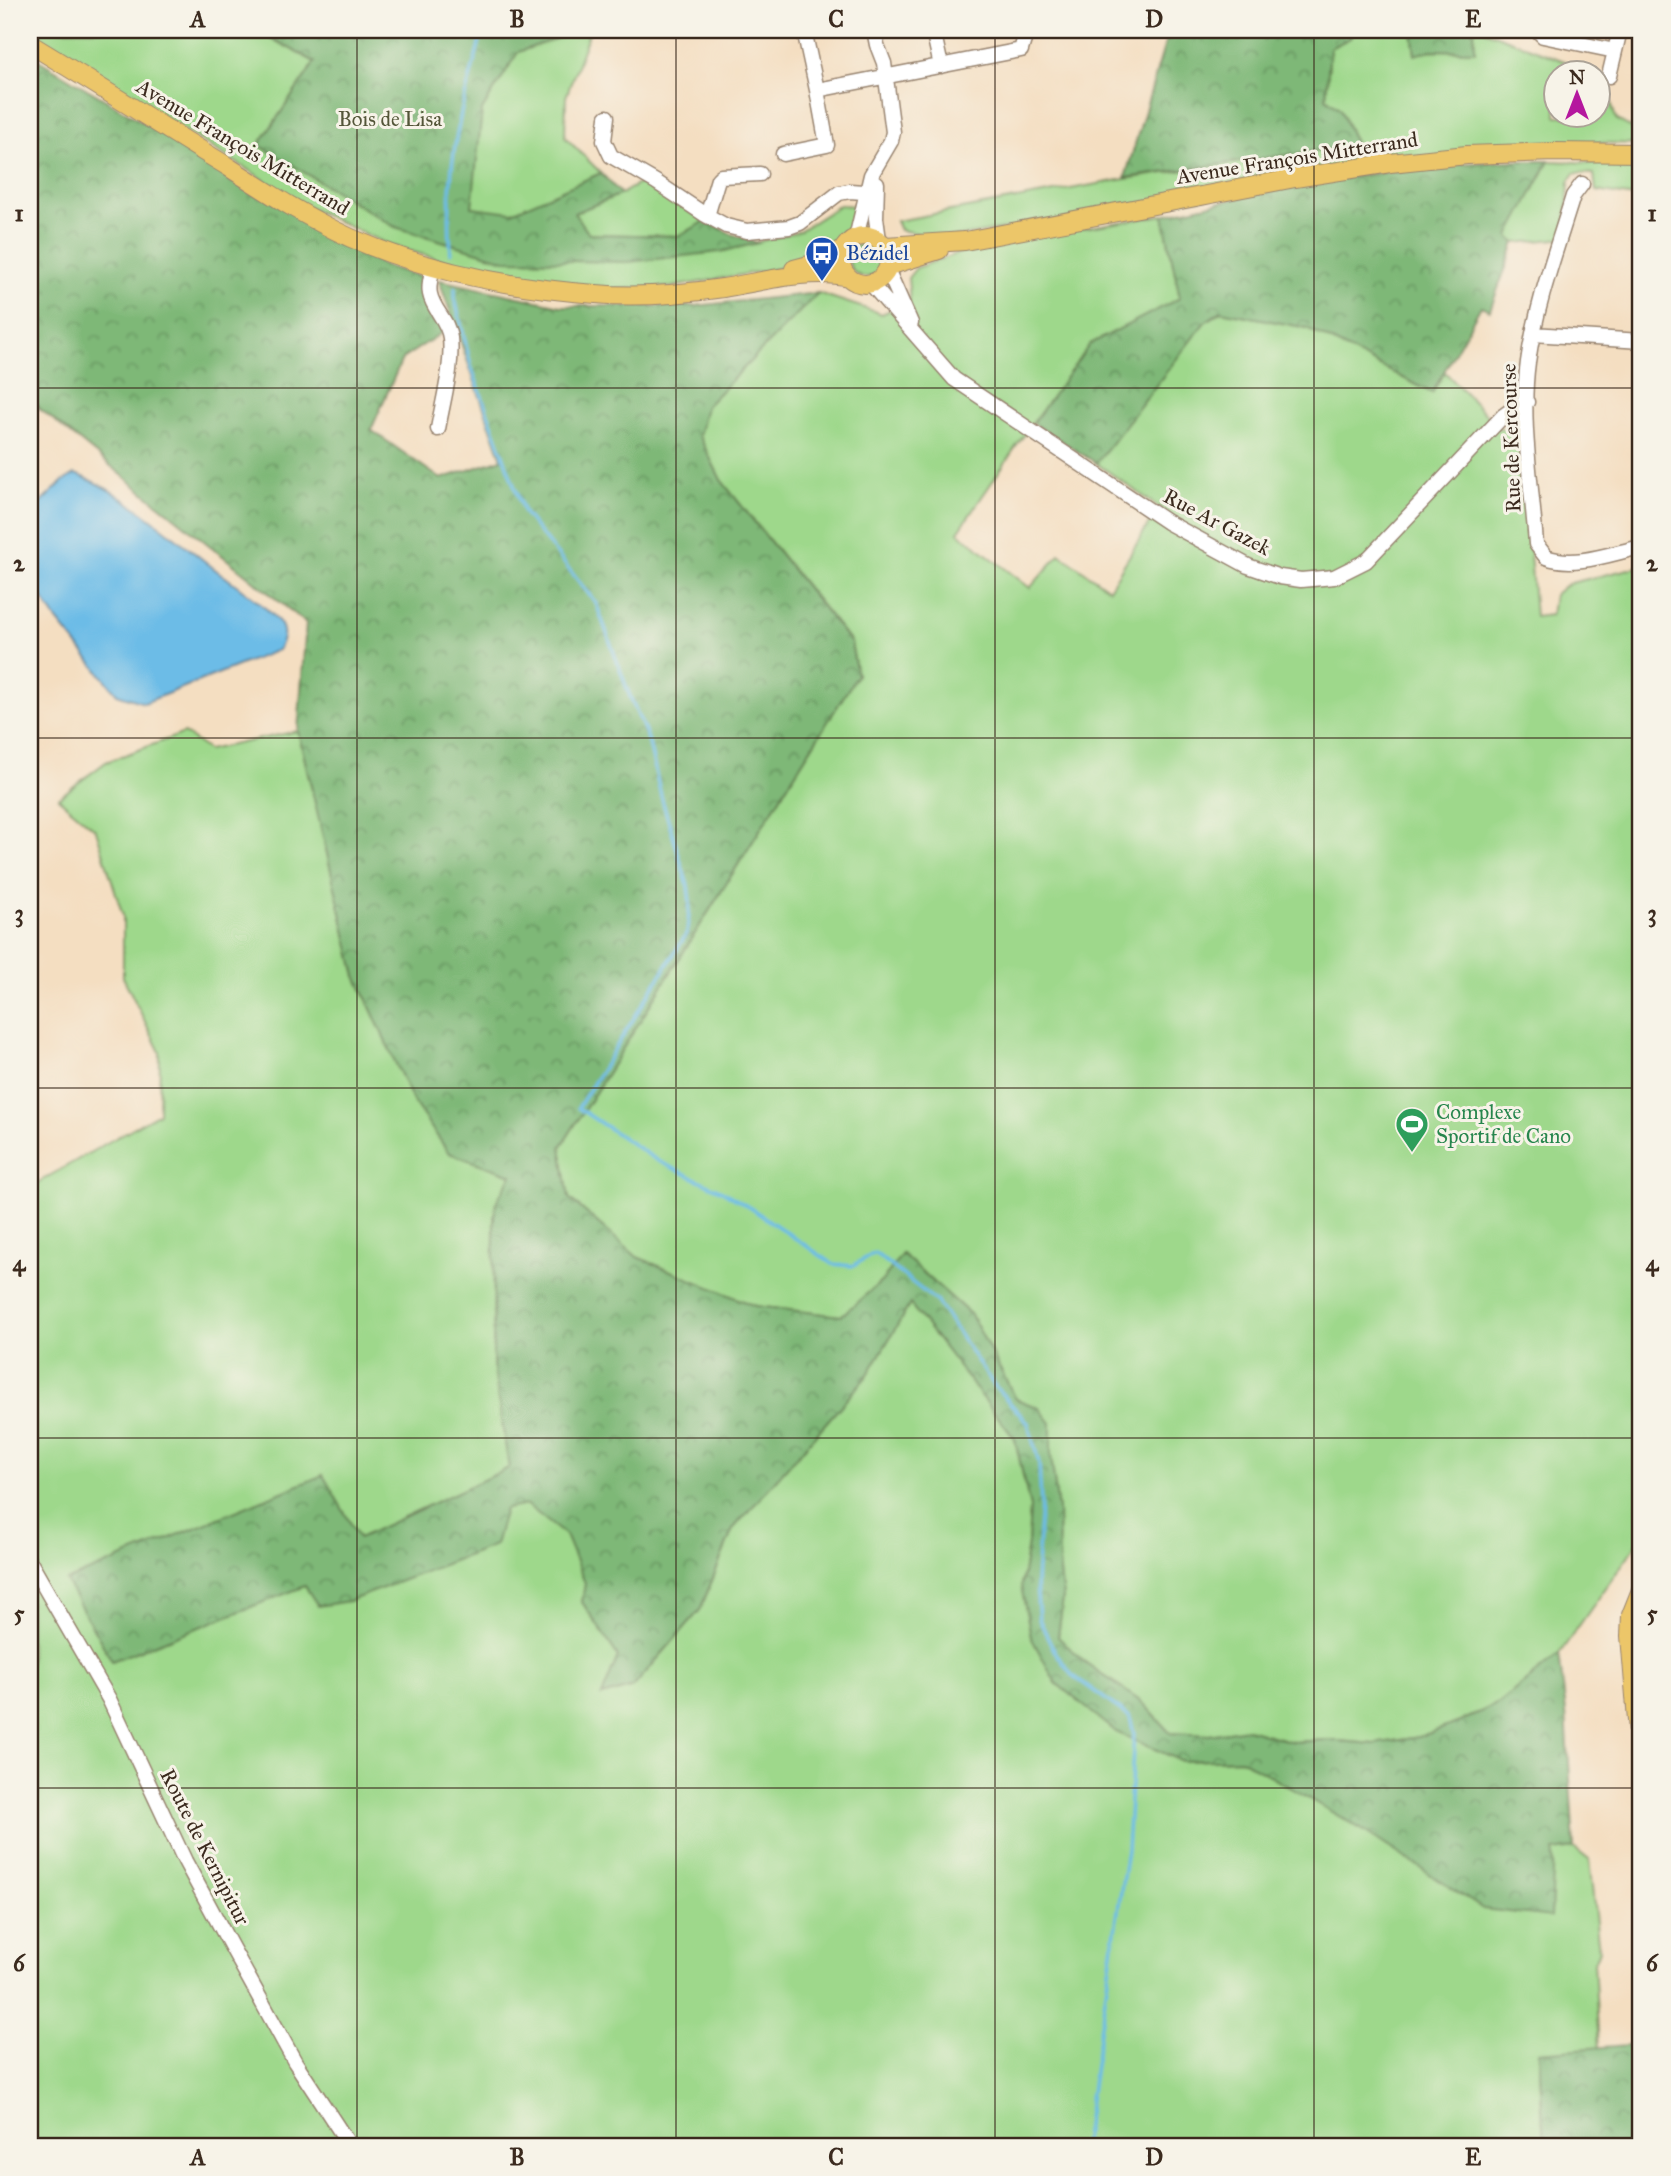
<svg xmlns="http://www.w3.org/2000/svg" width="1671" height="2176" font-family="'IM FELL Great Primer',serif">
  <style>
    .green { fill: #9ed88b; stroke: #6c8154; stroke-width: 2 }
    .forest { fill: url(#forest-crowns); stroke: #5c714a; stroke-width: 2 }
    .water { fill: #6cbce7; stroke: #547382; stroke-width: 2 }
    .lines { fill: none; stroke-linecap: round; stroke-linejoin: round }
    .stream { stroke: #6cbce7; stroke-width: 3.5 }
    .minor-casing { stroke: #988470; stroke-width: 17 }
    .major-casing { stroke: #988470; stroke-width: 20 }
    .minor { stroke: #fff; stroke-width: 14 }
    .major { stroke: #ecc669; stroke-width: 18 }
    .grid { fill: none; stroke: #3b2a1e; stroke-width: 2; stroke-opacity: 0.55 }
    .labels { text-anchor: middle; stroke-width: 6; stroke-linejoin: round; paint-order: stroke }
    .park-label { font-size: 21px; fill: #545639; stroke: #f7f3e8 }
    .street-label { font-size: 21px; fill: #3b2a1e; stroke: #f7f3e8 }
    .transit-label { font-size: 21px; fill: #164399; stroke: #f7f3e8; text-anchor: start }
    .leisure-label { font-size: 21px; fill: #27864d; stroke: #f7f3e8; text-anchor: start }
    .neatline { fill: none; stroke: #3b2a1e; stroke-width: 2.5 }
    .grid-label { font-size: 23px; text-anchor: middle; font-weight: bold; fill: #3b2a1e }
  </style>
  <defs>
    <pattern id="forest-crowns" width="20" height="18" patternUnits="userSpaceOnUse" patternTransform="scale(1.75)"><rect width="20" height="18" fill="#7eb877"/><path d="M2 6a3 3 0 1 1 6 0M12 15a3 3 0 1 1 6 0" fill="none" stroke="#689661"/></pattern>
  </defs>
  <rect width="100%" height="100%" fill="#f7f3e8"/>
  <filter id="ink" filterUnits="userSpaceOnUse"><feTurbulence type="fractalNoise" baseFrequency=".0143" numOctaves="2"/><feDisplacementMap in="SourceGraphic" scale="14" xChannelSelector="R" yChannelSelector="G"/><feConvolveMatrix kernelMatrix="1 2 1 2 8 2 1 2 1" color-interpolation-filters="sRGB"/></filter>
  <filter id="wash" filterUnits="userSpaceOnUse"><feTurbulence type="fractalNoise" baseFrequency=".00686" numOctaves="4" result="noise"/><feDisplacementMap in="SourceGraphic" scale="28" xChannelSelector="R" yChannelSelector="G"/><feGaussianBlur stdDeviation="1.57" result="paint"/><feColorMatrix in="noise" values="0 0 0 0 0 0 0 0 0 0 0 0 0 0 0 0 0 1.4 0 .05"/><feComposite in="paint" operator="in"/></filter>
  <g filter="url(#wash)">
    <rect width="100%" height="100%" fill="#f4dec1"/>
    <!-- green -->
    <path class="green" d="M30,30H256L315,62L259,145L395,227L720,252L799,231L840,205L856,206L852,231L832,252L780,268L672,287L599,290L509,279L389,245L310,208L30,35Z
      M580,30H590L566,97L565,137L601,173L512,213L471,207L482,110L518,52Z
      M1354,30H1412L1415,54L1431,50L1475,51L1474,30H1484L1577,66L1588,73L1556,74V116H1598V80L1606,85L1616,119L1635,130H1641V144L1578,142L1529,147L935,240L917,238V233L900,230L896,221L1125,179L1356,145L1340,109L1326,98L1330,47L1350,38Z
      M1549,161L1641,165V198L1596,191L1594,174L1575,173L1569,182L1565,238L1515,243L1508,236Z
      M640,183L706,221L679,236L589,234L574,213L621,194Z
      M1163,215L1180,298L1090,345L1024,435L958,532L1030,588L1060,554L1109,589L1153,517L1161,509L1096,463L1205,322L1221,311L1307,328L1432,393L1445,372L1499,428L1513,430L1521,439L1535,617L1551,615L1554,595L1567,584L1641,566V1538L1559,1654L1499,1703L1460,1722L1419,1737L1374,1744L1326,1740L1293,1742L1247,1729L1209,1735L1170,1733L1144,1704L1082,1660L1058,1637L1063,1598L1059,1563L1058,1509L1051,1457V1423L1039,1408L1016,1399L971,1315L902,1254L882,1281L841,1316L755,1306L637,1257L569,1198L561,1147L857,675L851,642L721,480L699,436L706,406L818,293L882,314L910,301L908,278L916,268L981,245Z
      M849 260a17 17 0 1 1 34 0a17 17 0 1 1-34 0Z
      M298,731L356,976L413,1101L449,1153L512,1175L507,1185L493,1364L509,1468L359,1538L323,1476L306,1586L505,1509L527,1505L565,1534L586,1583L582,1602L618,1656L602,1696L633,1687L700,1610L733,1529L867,1376L910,1304L1015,1439L1030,1507L1028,1544L1021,1586L1116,1732L1182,1761L1241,1759L1361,1829L1554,1851L1574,1848L1589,1860L1599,1950L1594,1962L1599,2049L1539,2052L1544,2146H30V1187L159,1113L160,1052L123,977V916L96,830L58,798L106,762L184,733L208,750Z"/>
    <!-- forest -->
    <path class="forest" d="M256,30H319L333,36L337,30H580L518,52L482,110L472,207L512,212L601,173L621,194L574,213L589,234L679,236L706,221L731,234L758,243L720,252L628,262L505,260L395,227L259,145L315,62Z
      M1169,30H1354L1350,38L1330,48L1326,98L1340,109L1356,145L1125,178Z
      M1412,30H1474L1475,51L1431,50L1415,55Z
      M30,55L384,266L423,277L426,297L443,332L402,359L371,430L441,479L502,459L439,280L561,306H695L818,293L706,406L699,436L721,480L851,643L857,675L561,1147L569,1198L637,1257L755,1306L841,1316L882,1281L902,1254L971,1315L1016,1399L1039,1408L1051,1423V1457L1058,1509L1059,1563L1063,1598L1058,1637L1082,1660L1144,1704L1170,1733L1209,1735L1247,1729L1293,1742L1326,1740L1374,1744L1419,1737L1460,1722L1499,1703L1559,1654L1566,1712L1574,1848L1554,1851L1551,1917L1483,1909L1361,1829L1241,1759L1182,1761L1116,1732L1056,1683L1031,1637L1021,1586L1028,1544L1030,1507L1015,1439L910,1304L867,1376L733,1529L700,1610L633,1687L602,1696L618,1656L582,1602L585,1583L565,1535L527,1505L505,1509L495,1545L349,1601L318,1606L305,1586L112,1661L66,1581L323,1475L359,1538L509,1468L493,1364L494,1217L497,1200L512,1175L449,1153L413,1101L356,976L298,731L306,623L40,409L30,398Z
      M1510,161H1549L1509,236L1515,243L1490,310L1481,306L1432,393L1307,328L1221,311L1205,322L1096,463L1033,423L1090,344L1180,298L1163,215L1300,184L1442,165Z
      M1641,2044V2146H1544L1539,2052Z"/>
    <!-- water -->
    <path class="water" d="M75,474C124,491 178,541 220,573C234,583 274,612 281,625C286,634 282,642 278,650L144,703L117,694L56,619L30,580V513L62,482Z"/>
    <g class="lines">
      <!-- stream -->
      <path class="stream" d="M451,253C447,208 451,158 461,113C467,85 477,58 482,30
        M455,288V299L471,366L524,513L596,603L629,694L648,739L661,796L688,886L690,903L687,933L578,1108L658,1161L724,1192L752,1209L833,1264L852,1266L875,1253L937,1302L993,1384L1028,1423L1039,1463L1041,1504L1036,1583L1039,1619L1054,1650L1072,1675L1130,1717L1134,1734L1127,1850L1083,2146"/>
    </g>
  </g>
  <g filter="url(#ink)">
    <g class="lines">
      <defs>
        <path id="minor" d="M804,30L817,90L1021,50L1027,30
          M933,30L941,66
          M1537,30L1543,36L1615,51
          M1609,76L1620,30
          M607,117L604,141L611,156L656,182L704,214L726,226L747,231L789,227L800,223L839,193L850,191L876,193
          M783,154L827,145L817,90
          M877,183L876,218L879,240
          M1582,184L1573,196C1556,251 1536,305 1528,362C1520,421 1532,485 1536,544L1546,557C1575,568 1612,553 1641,547
          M707,216L718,179L721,176L760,174
          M856,238L871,175L891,141L893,132L884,63L877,45L874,30
          M433,268C431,276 428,285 430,294C433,310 448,320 450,338C453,367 443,400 438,429
          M888,271L911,323
          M871,284L954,379L1167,522L1248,566L1280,577L1301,580L1334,577L1366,561L1503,416L1517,406L1527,402
          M1533,334L1641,341
          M30,1562L109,1699L185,1861L231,1946L295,2062L350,2146"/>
        <path id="major" d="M30,44C96,84 161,126 227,166C267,192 307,218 351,238C429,272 511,288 596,294C637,298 682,294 723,288C761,282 810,268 848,277
          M841 260a24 24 0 1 1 48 0a24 24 0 1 1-48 0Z
          M885,246L965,241L1295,178L1390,163L1467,155L1554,152L1641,153
          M889,266L939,250
          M794,269L824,261L843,250
          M1641,1590L1631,1615L1630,1636L1641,1768"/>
      </defs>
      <!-- minor casing -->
      <use href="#minor" class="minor-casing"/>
      <!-- major casing -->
      <use href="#major" class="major-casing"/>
      <!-- minor -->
      <use href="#minor" class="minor"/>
      <!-- major -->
      <use href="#major" class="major"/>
    </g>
  </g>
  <!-- grid -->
  <path class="grid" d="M357,30V2146M676,30V2146M995,30V2146M1314,30V2146M30,388H1641M30,738H1641M30,1088H1641M30,1438H1641M30,1788H1641"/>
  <!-- icons -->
  <defs>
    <symbol id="bus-pin" viewBox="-11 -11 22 30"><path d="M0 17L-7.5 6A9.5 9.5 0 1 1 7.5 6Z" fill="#1a4fb4" stroke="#f7f3e8"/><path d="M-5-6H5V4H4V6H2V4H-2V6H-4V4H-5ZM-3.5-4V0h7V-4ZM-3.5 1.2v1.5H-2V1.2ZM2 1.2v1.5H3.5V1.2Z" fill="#fff"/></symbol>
    <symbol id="stadium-pin" viewBox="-11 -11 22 30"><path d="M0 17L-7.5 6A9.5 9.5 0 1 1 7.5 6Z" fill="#2e9e5b" stroke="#f7f3e8"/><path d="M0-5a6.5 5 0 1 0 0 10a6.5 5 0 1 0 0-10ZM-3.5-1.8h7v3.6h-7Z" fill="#fff"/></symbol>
  </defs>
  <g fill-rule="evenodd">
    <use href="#bus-pin" x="803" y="234" width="38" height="52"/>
    <use href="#stadium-pin" x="1393" y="1105" width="38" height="52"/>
  </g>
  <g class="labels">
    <!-- park labels -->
    <g class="park-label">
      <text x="390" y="126">Bois de Lisa</text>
    </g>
    <!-- street labels -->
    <g class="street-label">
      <text transform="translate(243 147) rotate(31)" y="7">Avenue François Mitterrand</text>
      <text transform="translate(1297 158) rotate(-9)" y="7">Avenue François Mitterrand</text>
      <text transform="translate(1511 438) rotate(-92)" y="7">Rue de Kercourse</text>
      <text transform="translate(1217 522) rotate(28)" y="7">Rue Ar Gazek</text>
      <text transform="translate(205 1847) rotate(63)" y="7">Route de Kernipitur</text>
    </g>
    <!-- transit labels -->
    <g class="transit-label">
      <text x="846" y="260">Bézidel</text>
    </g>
    <!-- leisure labels -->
    <g class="leisure-label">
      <text x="1436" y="1119">Complexe<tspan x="1436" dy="24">Sportif de Cano</tspan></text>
    </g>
  </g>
  <!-- margin -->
  <rect width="1671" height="2176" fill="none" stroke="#f7f3e8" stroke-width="77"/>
  <!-- north arrow -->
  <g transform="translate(1577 94)"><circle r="33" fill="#f7f3e8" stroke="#aca397" stroke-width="2"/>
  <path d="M0-5L12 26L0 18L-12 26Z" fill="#b5179e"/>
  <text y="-10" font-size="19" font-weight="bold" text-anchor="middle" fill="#3b2a1e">N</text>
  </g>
  <rect x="38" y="38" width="1594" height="2100" class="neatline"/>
  <g class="grid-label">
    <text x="198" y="27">A</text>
    <text x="517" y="27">B</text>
    <text x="836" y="27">C</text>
    <text x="1154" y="27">D</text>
    <text x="1473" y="27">E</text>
    <text x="19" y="221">1</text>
    <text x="1652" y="221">1</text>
    <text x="19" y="571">2</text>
    <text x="1652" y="571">2</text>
    <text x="19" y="921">3</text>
    <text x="1652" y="921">3</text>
    <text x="19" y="1271">4</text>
    <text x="1652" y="1271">4</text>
    <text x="19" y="1621">5</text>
    <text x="1652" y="1621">5</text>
    <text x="19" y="1971">6</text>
    <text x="1652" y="1971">6</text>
    <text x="198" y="2165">A</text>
    <text x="517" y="2165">B</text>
    <text x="836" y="2165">C</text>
    <text x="1154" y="2165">D</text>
    <text x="1473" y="2165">E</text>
  </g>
</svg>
